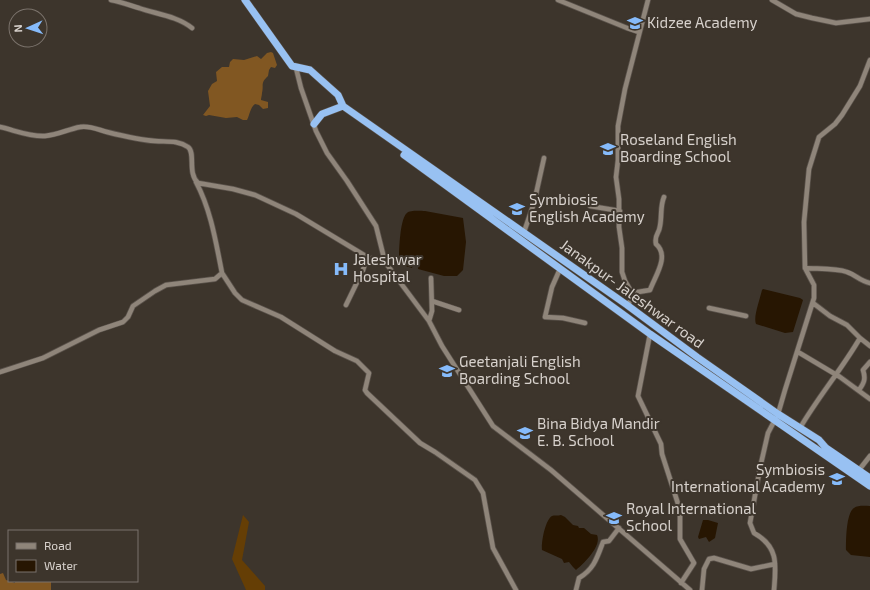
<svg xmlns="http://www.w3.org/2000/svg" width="870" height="590" font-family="'Exo 2',sans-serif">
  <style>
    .green { fill: #653e05 }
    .forest { fill: #815722 }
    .water { fill: #271602 }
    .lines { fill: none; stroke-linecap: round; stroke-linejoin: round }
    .minor-casing { stroke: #5a524b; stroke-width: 6 }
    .highway-casing { stroke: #5a524b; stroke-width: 8 }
    .minor { stroke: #8f857a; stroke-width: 4.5 }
    .highway { stroke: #98c1f2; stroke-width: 7 }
    .labels { text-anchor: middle; stroke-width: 4; stroke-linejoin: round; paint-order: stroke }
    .poi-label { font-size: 15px; fill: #d7d1cc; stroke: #3d352c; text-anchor: start }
    .street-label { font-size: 15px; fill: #d7d1cc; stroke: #3d352c }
  </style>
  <rect width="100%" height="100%" fill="#3d352c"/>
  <!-- green -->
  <path class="green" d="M243,515L249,522L242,560L265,586V590H246L232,559Z"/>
  <!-- forest -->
  <path class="forest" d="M271,52L273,53L277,65L275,68L271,67L269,70L268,76C260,83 264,85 262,93C262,95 261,98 261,100L268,102V108L263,109L259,105L255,104C250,108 250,114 247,120H243L237,117L226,118L209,115L206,116L203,115L210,106L208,91L212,84L217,81L216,72L222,67H229L230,62L233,59L244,60L257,56L261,59L267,53Z
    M3,573L6,580L15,583V581H51V590H0V574Z"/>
  <!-- water -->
  <path class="water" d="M425,211L463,218L466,242L463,270L457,276H444L418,269L419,264L414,263L412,268C406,266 401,266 399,259C399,250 400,218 407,213C410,210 420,211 425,211Z
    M763,289L800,298L803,300L793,332L785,333L756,324C753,317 760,299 762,290Z
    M870,506V557L851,555L846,550C846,541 846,513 854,508C858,505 865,506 870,506Z
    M561,515L565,517L573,525L578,526L579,528H584L591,534L597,535C602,546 584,563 576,570L573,567L569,562L564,563L562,559L542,550C541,543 545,520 552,516C554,515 558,516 561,515Z
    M703,520H708L718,523L715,538L709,542L706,537L699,539L698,537Z"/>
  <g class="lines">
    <defs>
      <path id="minor" d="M111,0C121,2 129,5 139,8C156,14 177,16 192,28
        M558,0L627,28L639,32
        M772,0L796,14L812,18L836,23L870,19
        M296,68L301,88L316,131L327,153L347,181L376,226L385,262L429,321L442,346L493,426L551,470L690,590
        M0,127C14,130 30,137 45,136C57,135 69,129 80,127C89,125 99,130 107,132C123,136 139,140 155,141C166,142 178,140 188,147C196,153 187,173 198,183L233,189L255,195L296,214L369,258L385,262
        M196,182C211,210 216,243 222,273
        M590,206L620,211
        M524,232L534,203L544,158
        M805,268C817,269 836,268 847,272C856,275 860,281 870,283
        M560,269L552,287L545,317L563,318L585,323
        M632,293L650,290C655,276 670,256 656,244C654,234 659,235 660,226C662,216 660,206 664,197
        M432,301L459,310
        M346,305L363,270L367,257
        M627,305L632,299V293L625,281L622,272V248L619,227V199L616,177L618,160V126L625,89L648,0
        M709,308L746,316
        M429,321L432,311L431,278
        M650,334L638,396L661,444L662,454L680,510V539L694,563L681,583
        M860,338L870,346
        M798,352L840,377L870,399
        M0,372L43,358L99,330L123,322L128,317L133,306L155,291L166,285L215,279L222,273L235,293L242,300L281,317L335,351L357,361L369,373L365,390L367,393L420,443L435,452L475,480L483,493L493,548L516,590
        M859,390C864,383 866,379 863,370L870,362
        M800,428C818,397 842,369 860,338L847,325L830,316L813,303
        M859,470L870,456
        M576,590L579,578C594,569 597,558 603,542L609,541L619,528
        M702,590L704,569L709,559L714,558L751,569L775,564
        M774,590C776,565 779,547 754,533L750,523L760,468L768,433L778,414L785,390L814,298V285L805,268L804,222L809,169L819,137L835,124L842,115L860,86L870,60"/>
      <path id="highway" d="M245,0L292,66L310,70L338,95L343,106L627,305L697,357L778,414L819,440L826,448L870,478
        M314,124L322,114L343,106
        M404,155L650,334L870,486"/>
    </defs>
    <!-- minor casing -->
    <use href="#minor" class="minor-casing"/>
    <!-- highway casing -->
    <use href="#highway" class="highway-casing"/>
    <!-- minor -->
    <use href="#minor" class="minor"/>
    <!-- highway -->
    <use href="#highway" class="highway"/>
  </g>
  <!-- icons -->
  <defs>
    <symbol id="school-bare" viewBox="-9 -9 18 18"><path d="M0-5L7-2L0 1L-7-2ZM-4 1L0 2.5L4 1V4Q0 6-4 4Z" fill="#86bbfb" stroke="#3d352c" stroke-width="2.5" paint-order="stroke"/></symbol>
    <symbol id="hospital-bare" viewBox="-9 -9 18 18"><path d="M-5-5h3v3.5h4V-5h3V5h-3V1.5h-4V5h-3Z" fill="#86bbfb" stroke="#3d352c" stroke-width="2.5" paint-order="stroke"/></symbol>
  </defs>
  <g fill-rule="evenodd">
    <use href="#school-bare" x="624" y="12" width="22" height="22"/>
    <use href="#school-bare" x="597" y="138" width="22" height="22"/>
    <use href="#school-bare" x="506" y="198" width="22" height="22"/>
    <use href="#hospital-bare" x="330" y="258" width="22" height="22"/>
    <use href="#school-bare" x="436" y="360" width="22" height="22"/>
    <use href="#school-bare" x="514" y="422" width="22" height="22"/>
    <use href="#school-bare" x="826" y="468" width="22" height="22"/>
    <use href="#school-bare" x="603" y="507" width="22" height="22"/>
  </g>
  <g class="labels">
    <!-- poi labels -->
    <g class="poi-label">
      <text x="647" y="28">Kidzee Academy</text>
      <text x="620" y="145">Roseland English<tspan x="620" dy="17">Boarding School</tspan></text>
      <text x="529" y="205">Symbiosis<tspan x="529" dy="17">English Academy</tspan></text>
      <text x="353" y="265">Jaleshwar<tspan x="353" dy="17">Hospital</tspan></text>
      <text x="459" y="367">Geetanjali English<tspan x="459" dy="17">Boarding School</tspan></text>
      <text x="537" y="429">Bina Bidya Mandir<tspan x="537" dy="17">E. B. School</tspan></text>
      <text x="825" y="475" text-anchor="end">Symbiosis<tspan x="825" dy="17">International Academy</tspan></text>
      <text x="626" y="514">Royal International<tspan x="626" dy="17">School</tspan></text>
    </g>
    <!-- street labels -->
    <g class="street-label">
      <text transform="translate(632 294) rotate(36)" y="5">Janakpur- Jaleshwar road</text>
    </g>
  </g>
  <!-- legend -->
  <rect x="8" y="530" width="130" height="52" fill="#3d352c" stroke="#7b736c"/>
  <rect x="16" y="543" width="20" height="6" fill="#8f857a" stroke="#7b736c"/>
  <text x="44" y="550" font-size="12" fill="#d7d1cc">Road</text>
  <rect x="16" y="560" width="20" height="12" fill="#271602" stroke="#7b736c"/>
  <text x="44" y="570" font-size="12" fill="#d7d1cc">Water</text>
  <!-- north arrow -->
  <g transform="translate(28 28) rotate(267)"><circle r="19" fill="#3d352c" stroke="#7b736c"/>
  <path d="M0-3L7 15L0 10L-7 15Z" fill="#86bbfb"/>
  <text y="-6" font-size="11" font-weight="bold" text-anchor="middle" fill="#d7d1cc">N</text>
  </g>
</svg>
